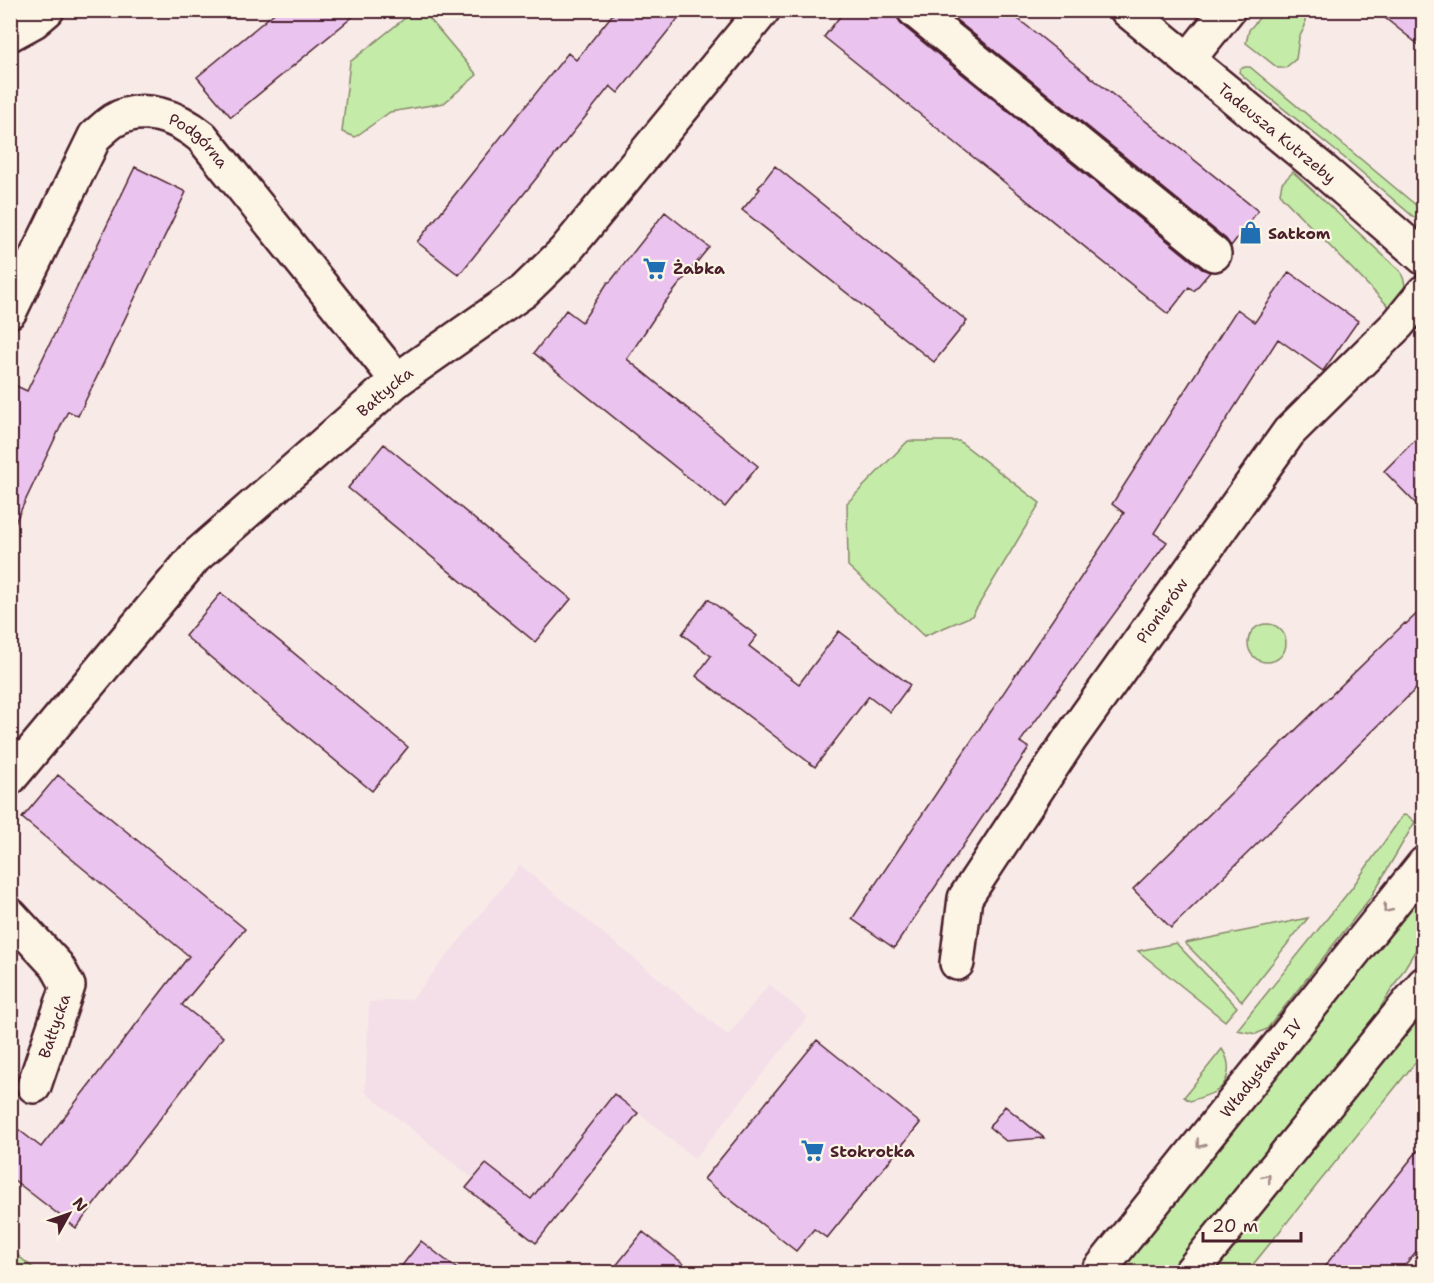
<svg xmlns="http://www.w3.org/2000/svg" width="1434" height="1283" font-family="'Shantell Sans',sans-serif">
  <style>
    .built { fill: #f4dfe9 }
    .green { fill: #c4eca8; stroke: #87866a; stroke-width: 1.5 }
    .building { fill: #eac4ef; stroke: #4a1f2b; stroke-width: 1.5 }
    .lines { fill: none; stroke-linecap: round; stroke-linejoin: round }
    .minor-casing { stroke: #4a1f2b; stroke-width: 38 }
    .minor { stroke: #fcf5e5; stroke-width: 33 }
    .oneway { stroke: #a38a88 }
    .labels { text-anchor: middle; stroke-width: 4.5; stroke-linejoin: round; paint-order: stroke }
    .street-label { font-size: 16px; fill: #4a1f2b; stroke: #fcf5e5 }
    .poi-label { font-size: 16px; font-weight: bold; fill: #4a1f2b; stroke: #fcf5e5; text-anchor: start }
  </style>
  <rect width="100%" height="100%" fill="#f8ebe7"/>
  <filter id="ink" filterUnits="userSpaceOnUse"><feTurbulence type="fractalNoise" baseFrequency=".0167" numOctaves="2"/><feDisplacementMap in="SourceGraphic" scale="12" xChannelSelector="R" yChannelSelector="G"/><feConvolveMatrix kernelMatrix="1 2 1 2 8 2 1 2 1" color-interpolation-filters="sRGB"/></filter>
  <g filter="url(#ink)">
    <!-- built -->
    <path class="built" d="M520,865L728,1035L769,984L808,1017L695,1159L613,1093L531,1199L485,1163L472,1178L365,1092L369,1002L412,999Z"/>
    <!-- green -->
    <path class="green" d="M414,11H423L477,75L444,103L390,112L355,137L342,132L350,62Z
      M1265,11H1305V26L1299,38L1296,59L1285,68H1278L1246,43L1249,30Z
      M1245,67H1250L1423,211V225L1352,164L1244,77L1239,72L1240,69Z
      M1293,172L1400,271C1410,289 1403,295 1394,312L1282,197L1280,193L1282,183Z
      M908,441H959L1040,503L972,616L924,636L848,566L847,503Z
      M1248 643a19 19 0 1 1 38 0a19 19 0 1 1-38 0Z
      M1403,815L1408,816L1415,822L1371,897L1267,1029L1256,1034L1237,1030L1351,889Z
      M1423,887V938L1376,1015L1169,1272H1114Z
      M1308,918L1242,1001L1185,943Z
      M1176,943L1237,1007L1225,1021L1138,951Z
      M1423,1008V1053L1247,1272H1211Z
      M1222,1049C1231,1062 1231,1080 1218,1090C1211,1095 1198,1098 1190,1101L1184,1097Z
      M10,1250H11L38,1272H11Z"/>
    <!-- building -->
    <path class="building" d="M278,10H361L231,117L197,77Z
      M616,10H685L618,93L610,86L459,275L417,242L568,53L576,60Z
      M845,10H896L897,17L902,25L1202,269L1210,272L1194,291L1189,287L1168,314L824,37Z
      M944,10H1007L1258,211L1231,246L1226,239Z
      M1375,10H1424V49Z
      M775,166L967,321L934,362L742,210L760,189L758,188Z
      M135,167L186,192L78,416L68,411L10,533V383L27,391Z
      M665,212L709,247L662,306L627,359L758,466L725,507L534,353L566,310L582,322L608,282H610Z
      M1289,272L1358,321L1323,371L1278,339L1154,533L1167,542L1020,742L1029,748L894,948L852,919L1124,513L1112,504L1237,309L1255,322Z
      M1424,431V512L1384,471Z
      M384,444L571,599L535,642L348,488Z
      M221,593L408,747L372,791L185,636Z
      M708,599L757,636L749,646L799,684L839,631L910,685L890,712L869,696L815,767L696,676L711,656L682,634Z
      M1424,607V681L1171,928L1133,889L1405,623L1406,624Z
      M58,775L245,929L182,1005L223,1037L76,1228L10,1177V1123L41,1147L189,956L22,818Z
      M817,1040L920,1123L827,1238L814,1229L796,1251L704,1179Z
      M614,1094L638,1113L536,1243L466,1188L486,1164L531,1199Z
      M1005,1106L1044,1138L1006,1141L989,1127Z
      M1424,1143V1242L1399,1272H1320Z
      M643,1232L694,1272H611Z
      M421,1241L461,1272H397Z"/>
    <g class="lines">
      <defs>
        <g id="minor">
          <path d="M914,10L1214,254"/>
          <path id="s1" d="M1127,10L1319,167L1424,258"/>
          <path d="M10,34L34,21L47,10"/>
          <path d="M1188,60L1228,10"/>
          <path id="s2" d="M10,311L95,136C101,131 107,125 113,121C142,103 178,117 202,137L397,380"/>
          <path id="s3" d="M10,778L195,557L397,380L524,291L565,251L763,10"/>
          <path d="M10,915L57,966L68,986L34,1086"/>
          <path id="s4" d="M957,963L965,898L1070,739L1289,432L1398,324L1424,292"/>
          <path id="s5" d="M1098,1272L1424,864"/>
          <path d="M1191,1272L1424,984"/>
        </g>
      </defs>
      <!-- minor casing -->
      <use href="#minor" class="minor-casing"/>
      <!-- minor -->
      <use href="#minor" class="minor"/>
    </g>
    <!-- one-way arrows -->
    <defs><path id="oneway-chevron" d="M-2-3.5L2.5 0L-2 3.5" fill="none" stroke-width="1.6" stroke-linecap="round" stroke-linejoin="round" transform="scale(1.5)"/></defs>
    <g class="oneway">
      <use href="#oneway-chevron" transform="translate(1387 909) rotate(129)"/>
      <use href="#oneway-chevron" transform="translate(1200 1144) rotate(128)"/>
      <use href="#oneway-chevron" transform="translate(1267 1178) rotate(-51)"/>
    </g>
  </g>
  <!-- icons -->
  <defs>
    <symbol id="shop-bare" viewBox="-9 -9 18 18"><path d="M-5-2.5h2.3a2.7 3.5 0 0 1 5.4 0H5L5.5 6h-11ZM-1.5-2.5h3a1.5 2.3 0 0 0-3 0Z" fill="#1f6fb2" stroke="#fcf5e5" stroke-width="2.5" paint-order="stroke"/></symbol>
    <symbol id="supermarket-bare" viewBox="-9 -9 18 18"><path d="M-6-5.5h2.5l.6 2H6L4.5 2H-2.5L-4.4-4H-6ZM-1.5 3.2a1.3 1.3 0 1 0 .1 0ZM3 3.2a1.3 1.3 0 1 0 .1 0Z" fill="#1f6fb2" stroke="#fcf5e5" stroke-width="2.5" paint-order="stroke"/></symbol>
  </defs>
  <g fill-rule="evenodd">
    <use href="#shop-bare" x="1234" y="216" width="33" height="33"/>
    <use href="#supermarket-bare" x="638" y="252" width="33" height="33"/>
    <use href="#supermarket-bare" x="796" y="1134" width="33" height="33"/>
  </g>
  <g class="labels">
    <!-- street labels -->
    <g class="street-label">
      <text dy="6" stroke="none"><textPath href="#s1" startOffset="194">Tadeusza Kutrzeby</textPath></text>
      <text dy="6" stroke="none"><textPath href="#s2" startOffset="314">Podgórna</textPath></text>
      <text dy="6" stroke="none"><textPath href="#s3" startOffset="540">Bałtycka</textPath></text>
      <text dy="6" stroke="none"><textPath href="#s4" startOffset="414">Pionierów</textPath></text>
      <text transform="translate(54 1026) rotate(-71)" y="6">Bałtycka</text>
      <text dy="6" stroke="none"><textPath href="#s5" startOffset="261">Władysława IV</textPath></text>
    </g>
    <!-- poi labels -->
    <g class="poi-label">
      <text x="1268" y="239">Satkom</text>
      <text x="673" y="274">Żabka</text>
      <text x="830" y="1157">Stokrotka</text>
    </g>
  </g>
  <!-- margin -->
  <rect width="1434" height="1283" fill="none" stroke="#fcf5e5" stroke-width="36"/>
  <rect x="18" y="18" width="1398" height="1247" fill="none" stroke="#4a1f2b" stroke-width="2" filter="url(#ink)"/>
  <!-- north arrow -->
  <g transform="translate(69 1214) rotate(50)" stroke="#fcf5e5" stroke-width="4.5" paint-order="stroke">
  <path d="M0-4.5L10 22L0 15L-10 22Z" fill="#4a1f2b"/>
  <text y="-9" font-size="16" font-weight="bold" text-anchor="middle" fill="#4a1f2b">N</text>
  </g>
  <!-- scale -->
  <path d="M1203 1232v9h98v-9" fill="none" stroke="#4a1f2b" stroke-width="3"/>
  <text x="1212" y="1232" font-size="18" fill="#4a1f2b" stroke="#fcf5e5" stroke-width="4.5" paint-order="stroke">20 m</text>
</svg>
